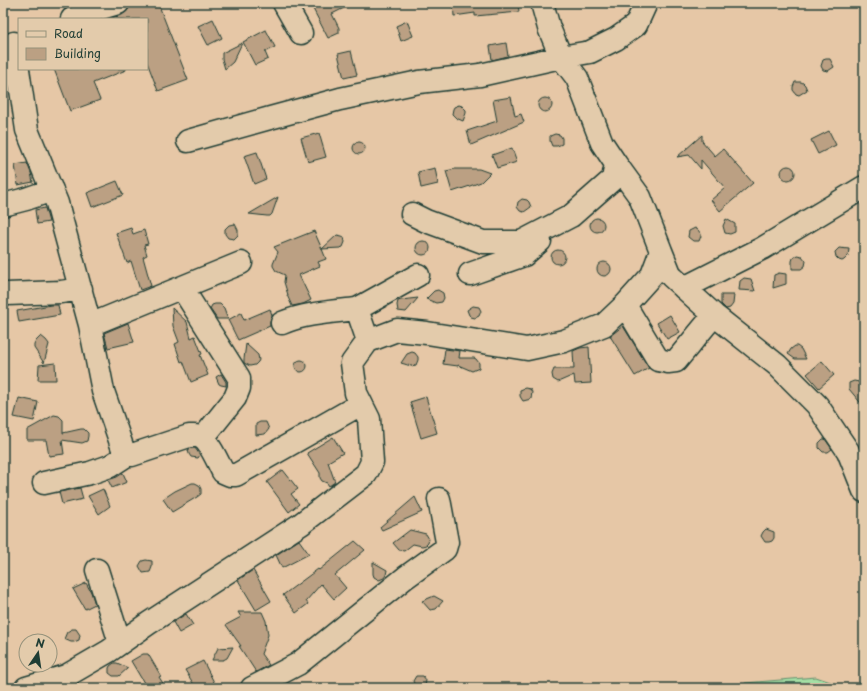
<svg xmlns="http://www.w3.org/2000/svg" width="867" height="691" font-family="'Playpen Sans',sans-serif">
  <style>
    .green { fill: #a5dfa5; stroke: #628e6c }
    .building { fill: #bba083; stroke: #1f3d34 }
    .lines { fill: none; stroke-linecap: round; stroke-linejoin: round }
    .minor-casing { stroke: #1f3d34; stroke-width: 25 }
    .minor { stroke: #e3cbab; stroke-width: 22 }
  </style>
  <rect width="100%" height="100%" fill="#e6c7a6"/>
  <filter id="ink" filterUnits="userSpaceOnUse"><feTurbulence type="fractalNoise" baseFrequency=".025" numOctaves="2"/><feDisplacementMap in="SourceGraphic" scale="8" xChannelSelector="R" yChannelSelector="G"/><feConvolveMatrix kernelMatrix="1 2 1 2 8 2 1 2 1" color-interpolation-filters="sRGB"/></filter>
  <g filter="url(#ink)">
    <!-- green -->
    <path class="green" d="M816,677L848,688H746L745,683Z"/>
    <!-- building -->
    <path class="building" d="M138,3H158L188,80L158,91L147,62V19H108L122,15L127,11L130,6Z
      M310,3H354L332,14L339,28V33L328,38Z
      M453,3H518L519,12L475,16V13L454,16Z
      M213,19L222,38L208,45L198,26Z
      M407,21L413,36L401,41L396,26Z
      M266,30L275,47L265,52L268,59L255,65L243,42Z
      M242,43L233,62L225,69L222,59V53Z
      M506,43L508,56L492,60L490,46Z
      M351,51L357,75L344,78L338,54Z
      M826,59H830L834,67L828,71L823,70L821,66L823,60Z
      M54,69H126V70L93,83L100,100L70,111Z
      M795,82H801L803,83L805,85L807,90L799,95L796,94L793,90V87Z
      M511,97L515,116L521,114L524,122L471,145L467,131L497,121L493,100Z
      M538 105a7 7 0 1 1 14 0a7 7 0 1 1-14 0Z
      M459,105L462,106L466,110V113L463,121L456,118L452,114L453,109L454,107Z
      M829,131L836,145L818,154L811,140Z
      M319,133L326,157L308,162L301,138Z
      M555,134L560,135L562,138V144L557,146H552L550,141V136Z
      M702,135V141L715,156L723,149L753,183L720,211L711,200L725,188L701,160V169L689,155L677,157Z
      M353 148a6 6 0 1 1 12 0a6 6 0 1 1-12 0Z
      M512,148L517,162L497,168L492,155Z
      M257,152L266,179L254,184L244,156Z
      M27,163L31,173L33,182L18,185L15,165Z
      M781 173a7 7 0 1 1 14 0a7 7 0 1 1-14 0Z
      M435,168L438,184L421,188L418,172Z
      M455,169H479L490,173L481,182L467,187L452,192L446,171Z
      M117,181L123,195L92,207L87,193Z
      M278,197L272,214L270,216H267L249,214Z
      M522,199L527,200L529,202L531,207L524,212L520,211L517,207L518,202Z
      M45,208L49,222L37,224L35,210Z
      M590 225a7 7 0 1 1 14 0a7 7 0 1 1-14 0Z
      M726,219L735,224V232L730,234L725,233L723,226Z
      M235,224L238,230V235L234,239L228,238L225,234V229L229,225Z
      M131,228L133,234L144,230L148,244L144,245L147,255L143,257L151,286L140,290L131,261L127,263L116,233Z
      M695,228L698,230L701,234V236L699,241H693L688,237L689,231Z
      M314,231L322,249L337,235L342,236L344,237L345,242L343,247L340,248L322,249L326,259L318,262L320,266L299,275L311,300L303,304L292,306L287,295H288L284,282L285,275L276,271L273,266V264L278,252L274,247Z
      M416 248a7 7 0 1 1 14 0a7 7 0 1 1-14 0Z
      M839,248L849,249L848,256L844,260L842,261L839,260L836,257L835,252Z
      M551 257a7 7 0 1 1 14 0a7 7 0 1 1-14 0Z
      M797,255L802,256L806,261L805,266L801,269H792V261L793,258Z
      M597 269a7 7 0 1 1 14 0a7 7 0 1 1-14 0Z
      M779,273L786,274V284L773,288L774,275Z
      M744,278L751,279L755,291L739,290L740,281Z
      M438,290L443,293L444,298L442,302L436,303L426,299L434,291Z
      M721,295H734L733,304L730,308L726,309L721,304Z
      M418,298L406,312L398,311L397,305L398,301L401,300Z
      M215,304H220L224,308L228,319H217L210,309L212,305Z
      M51,305H58L60,315L19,322L17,311Z
      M473,306L479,307L481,311L479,316L475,318L471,317L469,315L467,310Z
      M172,308L187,322L191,338L195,336L202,354L200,355L208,375L191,382L183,361L181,362L175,344L179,342L173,326Z
      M270,309L272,315L270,321V326L238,340L228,320L241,313L244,320Z
      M670,315L680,332L667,339L657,323Z
      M128,323L134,342L108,348L104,333Z
      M623,326L649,368L635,376L610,336Z
      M41,336L46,340L49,344L44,363L34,348V345L36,341Z
      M246,344L258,355L259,360L258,362L255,365L250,366L244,363V359Z
      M795,346H797L801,349L806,359H795L788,354L791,349Z
      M589,347L591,383L575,384L574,375L558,382L553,379L552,374L554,369H574L573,351L580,348Z
      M445,349L460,351L459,358H474L476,359L479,363V368L472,371L458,365V366L443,364Z
      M412,352L415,353L418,357V360L416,365L411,366L401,363L407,354Z
      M295 366a6 6 0 1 1 12 0a6 6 0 1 1-12 0Z
      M822,361L834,375L819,388L807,374Z
      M55,363L56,380H38L39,365Z
      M221,374L226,382V386L221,385L219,384L216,377Z
      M854,381L859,382L864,387V407L849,389V383Z
      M525,388L530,389L532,392L531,399L523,401L521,398L520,396V390Z
      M426,397L437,433L421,438L410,402Z
      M19,398L38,402L34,421L14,417Z
      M54,415L59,416L63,420V433L81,429H84L88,433V436L87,441L82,443L62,440L64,454L49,456L46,440H27V430Z
      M260,422H266L269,429L265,434L256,435V424Z
      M333,437L343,453L328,462L335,482L329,486L327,483L322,481L320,478V473L307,453Z
      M823,439H825L832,449L828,452H823L819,448V443Z
      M191,448H195L200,455L198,458L191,457L189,454L188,450Z
      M283,470L298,489L291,494L299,504L289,512L267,482Z
      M123,473L127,482L112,488L108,480L117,477Z
      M192,483H195L199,485L201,489V494L197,497L172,512L163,499L175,491Z
      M80,488L83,499L62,504L59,492Z
      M103,489L110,506L99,514L88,496Z
      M415,497L422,512L382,530L380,527Z
      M766,529L774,532V538L772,541L769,542H765L761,536L763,532Z
      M410,530L426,534L429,539L428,543L426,545L422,546L413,544L404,551L399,550L393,543Z
      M299,540L309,554L282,568L276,555Z
      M355,541L365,550L335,575L346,588L334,599L321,584L306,601L308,604L296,613L283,595L318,569L319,570Z
      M146,560L152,561V567L150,572L143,573L139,566L142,561Z
      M373,562L387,570L386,575L384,578L379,580L374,577L373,574Z
      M253,570L271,601L256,610L238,580Z
      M86,583L91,592L95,604L85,609L73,589Z
      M434,596L443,601L436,609L430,610L422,601Z
      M238,612H262L266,621L268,635L261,654L269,665L256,672L239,646H241L226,625L241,617Z
      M186,614L193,625L179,633L173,622Z
      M72,629H76L80,635L79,640L74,642H71L64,639L67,632Z
      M233,647L227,658L223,660H212L218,648Z
      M143,654H148L161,676L159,677L166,688H147L131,661Z
      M203,661L217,688H196L185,670Z
      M114,663H117L128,668L119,676H113L109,673V668L110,666Z
      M416,676H423L426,680L425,687L421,688H416L413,681Z"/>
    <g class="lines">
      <defs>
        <path id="minor" d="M284,3L301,33
          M72,19L98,9L118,3
          M14,43L27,130L57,203L90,325L103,391L124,452L127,455H132L189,436C194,436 198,435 202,438C209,442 219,464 223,472L230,475H236L361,404
          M188,141L270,118L340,99L419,82L480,75L561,57L590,52L616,39L636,25L646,3
          M3,205L26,199L52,190
          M412,214L426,221L483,242H521L571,216L613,179L616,164
          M661,251L671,276L714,315L777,365L817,405L848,451L864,491
          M470,274L524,255L540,241
          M182,288L239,378V388L235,398L203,438
          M684,288L763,248L864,187
          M3,295L7,294L61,292L81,289
          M625,305L658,360L668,362L676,361L714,315
          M357,309L418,275
          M282,323C306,313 332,312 357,309L368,341
          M90,325L241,263
          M44,483L90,473L110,466L127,455
          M97,570L120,643
          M66,676L109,651L149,623L301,524L366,474L372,462L369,419L356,393L352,363L368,341L397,330L427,333L527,349L564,341L604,325L625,305L652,275L661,251L640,197L616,164L602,143L577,78L561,57L549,28L542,3
          M26,688L66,676V688
          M252,688L298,664L406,577L445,549L447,542L439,499"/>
      </defs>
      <!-- minor casing -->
      <use href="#minor" class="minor-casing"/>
      <!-- minor -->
      <use href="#minor" class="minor"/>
    </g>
  </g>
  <!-- margin -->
  <rect width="867" height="691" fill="none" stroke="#e3cbab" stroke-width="16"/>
  <rect x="8" y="8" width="851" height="675" fill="none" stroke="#1f3d34" stroke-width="1.5" filter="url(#ink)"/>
  <!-- legend -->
  <rect x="18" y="18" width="130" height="52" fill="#e3cbab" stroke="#95927b"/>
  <rect x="26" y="31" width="20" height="6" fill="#e3cbab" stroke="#95927b"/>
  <text x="54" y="38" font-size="12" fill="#1f3d34">Road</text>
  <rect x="26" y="48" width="20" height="12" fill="#bba083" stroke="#95927b"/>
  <text x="54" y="58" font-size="12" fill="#1f3d34">Building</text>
  <!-- north arrow -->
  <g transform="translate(38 653) rotate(13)"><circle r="19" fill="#e3cbab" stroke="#95927b"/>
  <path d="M0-3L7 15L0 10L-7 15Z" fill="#1f3d34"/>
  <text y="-6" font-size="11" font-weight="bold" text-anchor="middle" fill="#1f3d34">N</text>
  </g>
</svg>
